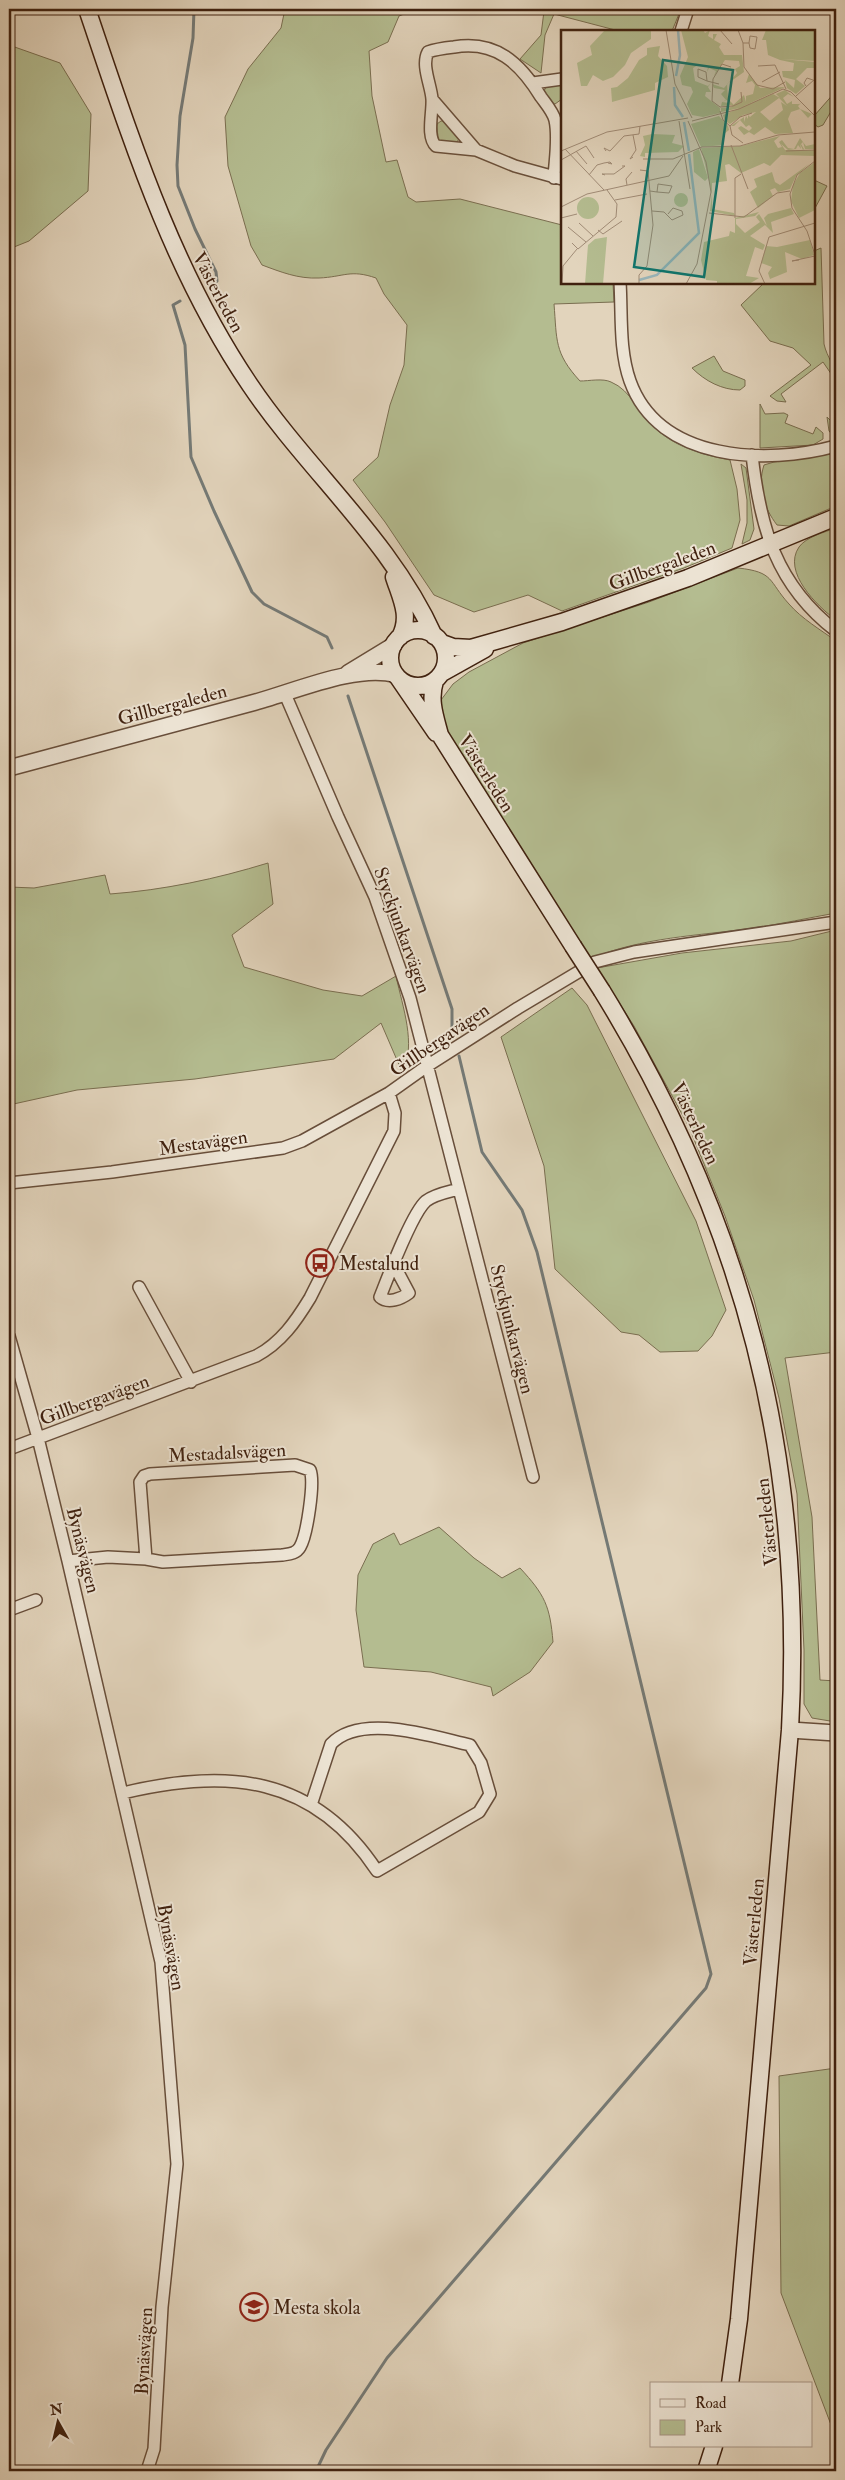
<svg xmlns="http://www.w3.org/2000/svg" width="845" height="2480" font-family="'IM FELL Double Pica',serif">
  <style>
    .green { fill: #b4bc90; stroke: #7a6e50 }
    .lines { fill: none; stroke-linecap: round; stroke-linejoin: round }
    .stream { stroke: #757a76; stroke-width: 3 }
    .minor-casing { stroke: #684e3a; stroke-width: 14 }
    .tertiary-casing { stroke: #684e3a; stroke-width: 18 }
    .secondary-casing { stroke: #40210f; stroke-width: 19 }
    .minor { stroke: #ece3d3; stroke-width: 11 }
    .tertiary { stroke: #ece3d3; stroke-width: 15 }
    .secondary { stroke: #ece3d3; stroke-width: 16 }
    .secondary-bridge-casing { stroke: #40210f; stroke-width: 19; stroke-linecap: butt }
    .secondary-bridge { stroke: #ece3d3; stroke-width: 16 }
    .labels { text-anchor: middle; stroke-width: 4; stroke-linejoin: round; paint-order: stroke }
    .street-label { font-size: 19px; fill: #40210f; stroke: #ece3d3 }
    .poi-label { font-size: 19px; fill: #40210f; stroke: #ece3d3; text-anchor: start }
    .inset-river { fill: none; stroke: #99b6bb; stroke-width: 2.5 }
    .inset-road { fill: none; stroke: #a18c77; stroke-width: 1 }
    .view { fill: #0f766e; fill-opacity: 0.15; stroke: #0f766e; stroke-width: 2.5 }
    .inset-edge { fill: none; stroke: #40210f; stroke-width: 2.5 }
  </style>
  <rect width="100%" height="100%" fill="#e2d4bc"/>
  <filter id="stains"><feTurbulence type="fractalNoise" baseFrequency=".004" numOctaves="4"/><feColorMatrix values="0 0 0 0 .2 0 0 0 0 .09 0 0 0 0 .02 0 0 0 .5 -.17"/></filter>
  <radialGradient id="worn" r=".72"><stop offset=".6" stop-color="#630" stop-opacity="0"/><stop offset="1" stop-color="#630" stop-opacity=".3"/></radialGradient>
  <!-- green -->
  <path class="green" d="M285,9H417L399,16L388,42L369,51L372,96L386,162L397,160L408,197L416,202L460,199L562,225V282L613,283L614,302L554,304C557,340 554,353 580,381C589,381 603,378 611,382C631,390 640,415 656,429C677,448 704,455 730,460L737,489L740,520L732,548L684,568L562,611L528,595L474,612L434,595L385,522L353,480L378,457L390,405L404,365L407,325L384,294L376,278C350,269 344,277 319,278C298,279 281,272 262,265L251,246L228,166L225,117L248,69L281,28Z
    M533,9H681L672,31H619L554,14L545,35L541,73L520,59L541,35L544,11Z
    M9,45L60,63L91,114L88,191L29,241L9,249Z
    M556,84L562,85V99L555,104L551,103L544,91L547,85Z
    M836,91V103L823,125L818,127L814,124V116Z
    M441,121H445L458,135L459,139L456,143H441L435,136L437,124Z
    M814,180L827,186L814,210Z
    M821,248L824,344C827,358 836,366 836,381L823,362L781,394L786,402L777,401L770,396L811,365L793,348L770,341L741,305L764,283L814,282V251Z
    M714,356L723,371L745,380V386L740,390C722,390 705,381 692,368Z
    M760,404L765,414L784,413L788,415L785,423L813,434L816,427L823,433V439L813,445L760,448Z
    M827,417L832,422L836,419V439L829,431Z
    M836,453V506L789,526L777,525C764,508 757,487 764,465L774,462Z
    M741,464L746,468L754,529L750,540L742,544L747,523V500Z
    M836,528V620C817,606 782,572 799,547C806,537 825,532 836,528Z
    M738,568C775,572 768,581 789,604C802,619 821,630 836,641V913C808,918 781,924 753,928C698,936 642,937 590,959L447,733L435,702L441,700L453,684L469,672L523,643L649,602Z
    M268,863L273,904L232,935L244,967L323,990L362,996L396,976C403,1009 416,1042 403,1074L381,1023L334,1059L195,1079L77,1090L9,1105V887L34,888L105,875L110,894C164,890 216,879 268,863Z
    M836,930V1352L785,1358L812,1517L820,1680L836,1681V1722L812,1718L804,1704V1650L797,1494L779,1398L754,1300L725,1216L689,1127L634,1026L597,968L682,953L791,941Z
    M572,988L587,1005L696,1221L726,1310L712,1336L698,1351L660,1352L639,1335L621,1332L555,1269L544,1166L501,1037Z
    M439,1527L474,1558L502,1578L520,1568C545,1595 550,1606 553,1642L530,1672L493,1696L491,1687L431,1672L364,1667L356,1610L358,1575L373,1544L394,1533L400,1545Z
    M836,2068V2438L781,2293L779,2076Z"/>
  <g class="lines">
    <!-- stream -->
    <path class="stream" d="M194,9L193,38L180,116L177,165L178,186L195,229L216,272L217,281L212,285
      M180,301L173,305L185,345L191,457L214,511L252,592L264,604L327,637L332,648
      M348,696L452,1009V1038
      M316,2471L326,2450L387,2358L706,1988L711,1974L537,1252L522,1210L482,1152L459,1056"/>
    <defs>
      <path id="minor" d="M681,31L688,9
        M533,83L562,79
        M432,99L476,150
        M554,178C555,159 559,138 555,120C553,112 546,104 541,97C520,63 496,40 454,47C445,48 436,49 428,52C421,65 431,85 432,99C433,112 426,137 436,146L476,150L515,166L562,179
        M620,282C622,315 619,350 630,381C659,462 767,465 836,446
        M752,455C760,527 776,585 836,631
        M285,694L338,817L375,897L410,998L533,1477
        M9,1183L112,1172L283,1148L302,1141L389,1093L427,1066L518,1008L595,962L634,952L836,922
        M393,1263L409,1293C401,1299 388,1304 380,1297C388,1277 412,1213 426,1201C435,1194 448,1192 459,1189
        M139,1287L191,1382
        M9,1336L38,1438L68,1561L161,1962L177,2164L162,2307L154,2449L147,2471
        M9,1449L256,1356C281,1343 296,1321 310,1298L394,1131L395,1113L389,1093
        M68,1561L108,1557L146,1559L140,1482L144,1476L150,1474L295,1465L310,1470C315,1482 307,1535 300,1547C296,1554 289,1554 282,1555L163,1562L146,1559
        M9,1610L36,1600
        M123,1793C227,1768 314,1775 377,1871L479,1812L490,1794L481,1763L470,1745C434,1737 361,1712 331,1744L311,1805"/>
      <path id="tertiary" d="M348,673L394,645
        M9,768C90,747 171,725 252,703C291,693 358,663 396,675
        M790,1730L836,1733"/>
      <path id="secondary" d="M87,9C131,139 172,270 250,385C308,471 391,540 434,636
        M394,577C401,599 411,616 400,637
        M390 658a28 28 0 1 1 56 0a28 28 0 1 1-56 0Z
        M442,643L453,647L471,648L562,622L688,578L836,517
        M442,673L485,649
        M399,679L436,733
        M435,681C429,700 435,716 440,735L573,946
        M602,991C744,1222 805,1459 790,1730L739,2319L730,2384
        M706,2471L714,2446"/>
    </defs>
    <!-- minor casing -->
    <use href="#minor" class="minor-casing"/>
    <!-- tertiary casing -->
    <use href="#tertiary" class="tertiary-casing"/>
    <!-- secondary casing -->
    <use href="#secondary" class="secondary-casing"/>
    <!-- minor -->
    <use href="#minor" class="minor"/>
    <!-- tertiary -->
    <use href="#tertiary" class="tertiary"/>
    <!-- secondary -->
    <use href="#secondary" class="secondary"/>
    <defs>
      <path id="secondary-bridge" d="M573,946L602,991"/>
    </defs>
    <!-- secondary-bridge casing -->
    <use href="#secondary-bridge" class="secondary-bridge-casing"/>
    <!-- secondary-bridge -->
    <use href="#secondary-bridge" class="secondary-bridge"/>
  </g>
  <!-- icons -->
  <defs>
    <symbol id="bus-ring" viewBox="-11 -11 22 22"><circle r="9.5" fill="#ece3d3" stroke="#8f2418" stroke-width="1.5"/><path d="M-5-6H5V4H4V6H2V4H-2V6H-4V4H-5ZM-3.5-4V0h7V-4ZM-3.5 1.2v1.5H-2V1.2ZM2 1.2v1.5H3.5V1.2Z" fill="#8f2418"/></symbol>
    <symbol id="school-ring" viewBox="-11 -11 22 22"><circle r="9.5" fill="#ece3d3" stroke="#8f2418" stroke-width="1.5"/><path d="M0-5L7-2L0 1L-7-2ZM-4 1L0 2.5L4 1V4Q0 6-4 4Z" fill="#8f2418"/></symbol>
  </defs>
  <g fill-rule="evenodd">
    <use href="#bus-ring" x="304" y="1247" width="32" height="32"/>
    <use href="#school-ring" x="238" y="2291" width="32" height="32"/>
  </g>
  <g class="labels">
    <!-- street labels -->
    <g class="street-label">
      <text transform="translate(219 292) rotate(62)" y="7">Västerleden</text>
      <text transform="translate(662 565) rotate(-20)" y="7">Gillbergaleden</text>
      <text transform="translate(172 704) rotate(-15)" y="7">Gillbergaleden</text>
      <text transform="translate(487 773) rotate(58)" y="7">Västerleden</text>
      <text transform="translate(403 930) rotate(70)" y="7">Styckjunkarvägen</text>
      <text transform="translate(439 1039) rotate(-34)" y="7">Gillbergavägen</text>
      <text transform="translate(696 1123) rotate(65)" y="7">Västerleden</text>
      <text transform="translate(203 1142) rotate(-8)" y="7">Mestavägen</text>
      <text transform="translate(513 1329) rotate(76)" y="7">Styckjunkarvägen</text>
      <text transform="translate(94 1399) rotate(-20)" y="7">Gillbergavägen</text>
      <text transform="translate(227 1452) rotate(-3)" y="7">Mestadalsvägen</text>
      <text transform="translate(766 1522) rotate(-96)" y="7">Västerleden</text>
      <text transform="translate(84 1550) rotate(76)" y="7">Bynäsvägen</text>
      <text transform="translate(753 1922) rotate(-85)" y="7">Västerleden</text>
      <text transform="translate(172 1947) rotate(80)" y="7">Bynäsvägen</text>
      <text transform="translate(143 2351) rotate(-87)" y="7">Bynäsvägen</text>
    </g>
    <!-- poi labels -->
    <g class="poi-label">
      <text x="339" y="1270">Mestalund</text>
      <text x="273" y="2314">Mesta skola</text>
    </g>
  </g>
  <!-- overview -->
  <g transform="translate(561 30)">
    <rect width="254" height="254" fill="#e2d4bc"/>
    <path d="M44,0H90V9L70,23L64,35L52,47L42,51L32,45L26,56H20L16,33L31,25L29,16ZM120,0H142L144,3L149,0L147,6L152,9V4H156L153,10L160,14L158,17L163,25H181L183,42L166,54L167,69L173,75L160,76L161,72L168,73L166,70L161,72L165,70L160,64L164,60L153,58L151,54L163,58L176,43L174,39L179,36L178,31L164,30L153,46L155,41L148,38L146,42L147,37L137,35L132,38L134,51L147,56L150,53L147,57L150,62H145L144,66L159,78V83L142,87L131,85L126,74L132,62L130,57L121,55L119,46L127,27ZM205,0H254V31L220,29L254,32V38H246L235,49L244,56L235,64L226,58L224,50L233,58L234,50L222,47L221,41H232L233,33L219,30L207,25L205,10H201ZM99,16L97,26L106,36L107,47L94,53V60L51,72L50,58L56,57L67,48L78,30L86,25V18ZM188,44L199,58L224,57L179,78L160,82V78L170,77L183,65L185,72V66L192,64L194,55L191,51L185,53ZM224,60L233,67L227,64L222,68L226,74L231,71V74H238L231,78L240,73L237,76L239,79L251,84L247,88L239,79L230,82L227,89L232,103L214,104L204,97L193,105L188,102L183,105L177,98L180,96L188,101L191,98L188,95L185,97L179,90L173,96H170L183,87V92L185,86L187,89V85L189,87L195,82L182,85L169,94L164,91L162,85L212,64L219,68L215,64ZM218,68L226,76L220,72L222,80L209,91L199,82ZM158,86L167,96L168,100L163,104V115L140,117L130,94ZM91,104L114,105L111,113L123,116L117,122L84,123V127L79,126L84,115L82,106ZM219,106L213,111L217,118L221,117L218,112L221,110L227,118L233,119L239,108L245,116L254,114V119H244L242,112L240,114L243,119L242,120L239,114L240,119L237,115L235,119L227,120L220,114L224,120H254V126L220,125L209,136L203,133L180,143L168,134L164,135L166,151L151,153V179L173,183L174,186L149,181L151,164L140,118L180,116ZM138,119L147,148L144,151L133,142L132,122ZM254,132V180L238,188L230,171L232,155L239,143ZM248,134L235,146L229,159L217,162L214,158L209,160L212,166L197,178L189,162L196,157L193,149L211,142L214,152L219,155ZM113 170a7 7 0 1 1 14 0a7 7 0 1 1-14 0ZM16 178a11 11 0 1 1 22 0a11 11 0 1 1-22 0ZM230,178L233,184L210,192L212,203L204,195L189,206L204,215L202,220L194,217L185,246L198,248L188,254H156V251L145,250L140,230L143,212L168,206L169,201L174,203V188L198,182L194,186L175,189V194L184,203L199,192L195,187L198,184L206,196L203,188L207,184ZM46,207L42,254H24L27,215L34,209ZM249,210L253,225L241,229L224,222L226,242L209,249L207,243L211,237L200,233L205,216L216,217Z" fill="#b4bc90" fill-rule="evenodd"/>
    <path class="inset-river" d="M115,46L119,25L117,0M113,57L114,75L122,87M123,92L128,121M78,250L96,245L138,203L128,124"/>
    <path class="inset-road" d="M105,0L114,54L131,88M159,0L171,14M177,0L182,13L183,37L196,55L212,59L224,52M182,13H188L189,18L194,19L196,7L189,6L188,13M197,36L214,35L225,59M170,37L161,34L152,49L151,71L159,77L172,76L181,72L180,62M146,51L145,42L137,39V47L146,51L158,54M201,52L219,42M245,56L243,53L246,48L252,50M235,66L254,49M159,81L162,90L169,96M118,91L129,159M131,91L178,79L222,59L230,62L254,86M182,113L171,105L169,96L179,87L191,83M170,115L187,159M4,119L43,160M0,121L46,102L127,88M15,121L26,134M45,121L43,118L49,121L63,106L78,104L79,96M225,121L254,120M72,127L69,129L75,120L72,105M82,129H112L141,117L179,116L217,105L254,102M0,130L25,116L33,128M254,131L236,145L229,164L231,178L246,201L254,225M28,145L36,135L43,133L49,132L51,134L47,133M44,145L41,144H53L64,136H61M66,155L65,149L71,142M89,161L96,162L97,154L111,156L108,163L96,162M54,170L86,164M0,177L26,164L108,146L122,126M91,181L103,182L111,190L122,185L121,181L112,178L107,184M148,183L183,187L216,163L229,161M0,188L16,184M174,188V148L180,144M18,193L32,206M7,197L25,212M37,200L42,204L61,191M11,213L17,219L55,187L56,174L46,160M238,230L231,231L254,226M1,254L2,236L16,219M78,254V245L86,236L92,195L87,141L79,140M125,254L136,234L150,162L145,132L127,91M204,254L198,241L208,207L254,193"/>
    <path class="view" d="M102,30L172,40L143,247L73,237Z"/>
    <rect width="254" height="254" class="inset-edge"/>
  </g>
  <!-- margin -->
  <rect width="845" height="2480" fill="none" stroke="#e2d4bc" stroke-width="30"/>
  <rect x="10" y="10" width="825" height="2460" fill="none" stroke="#40210f" stroke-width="2.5"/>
  <rect x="15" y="15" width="815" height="2450" fill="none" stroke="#40210f"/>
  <!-- legend -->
  <rect x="650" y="2382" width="162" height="65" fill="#ece3d3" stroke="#a79585"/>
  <rect x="660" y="2399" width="25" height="8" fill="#ece3d3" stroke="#a79585"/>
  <text x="695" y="2408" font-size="15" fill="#40210f">Road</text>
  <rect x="660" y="2420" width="25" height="15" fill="#b4bc90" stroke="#a79585"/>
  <text x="695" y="2432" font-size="15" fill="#40210f">Park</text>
  <!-- north arrow -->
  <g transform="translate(58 2422) rotate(352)" stroke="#ece3d3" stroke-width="4" paint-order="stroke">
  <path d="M0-4L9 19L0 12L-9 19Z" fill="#40210f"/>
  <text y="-8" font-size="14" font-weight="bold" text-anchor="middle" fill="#40210f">N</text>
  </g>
  <rect width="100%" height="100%" filter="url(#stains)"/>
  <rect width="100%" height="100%" fill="url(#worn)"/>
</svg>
